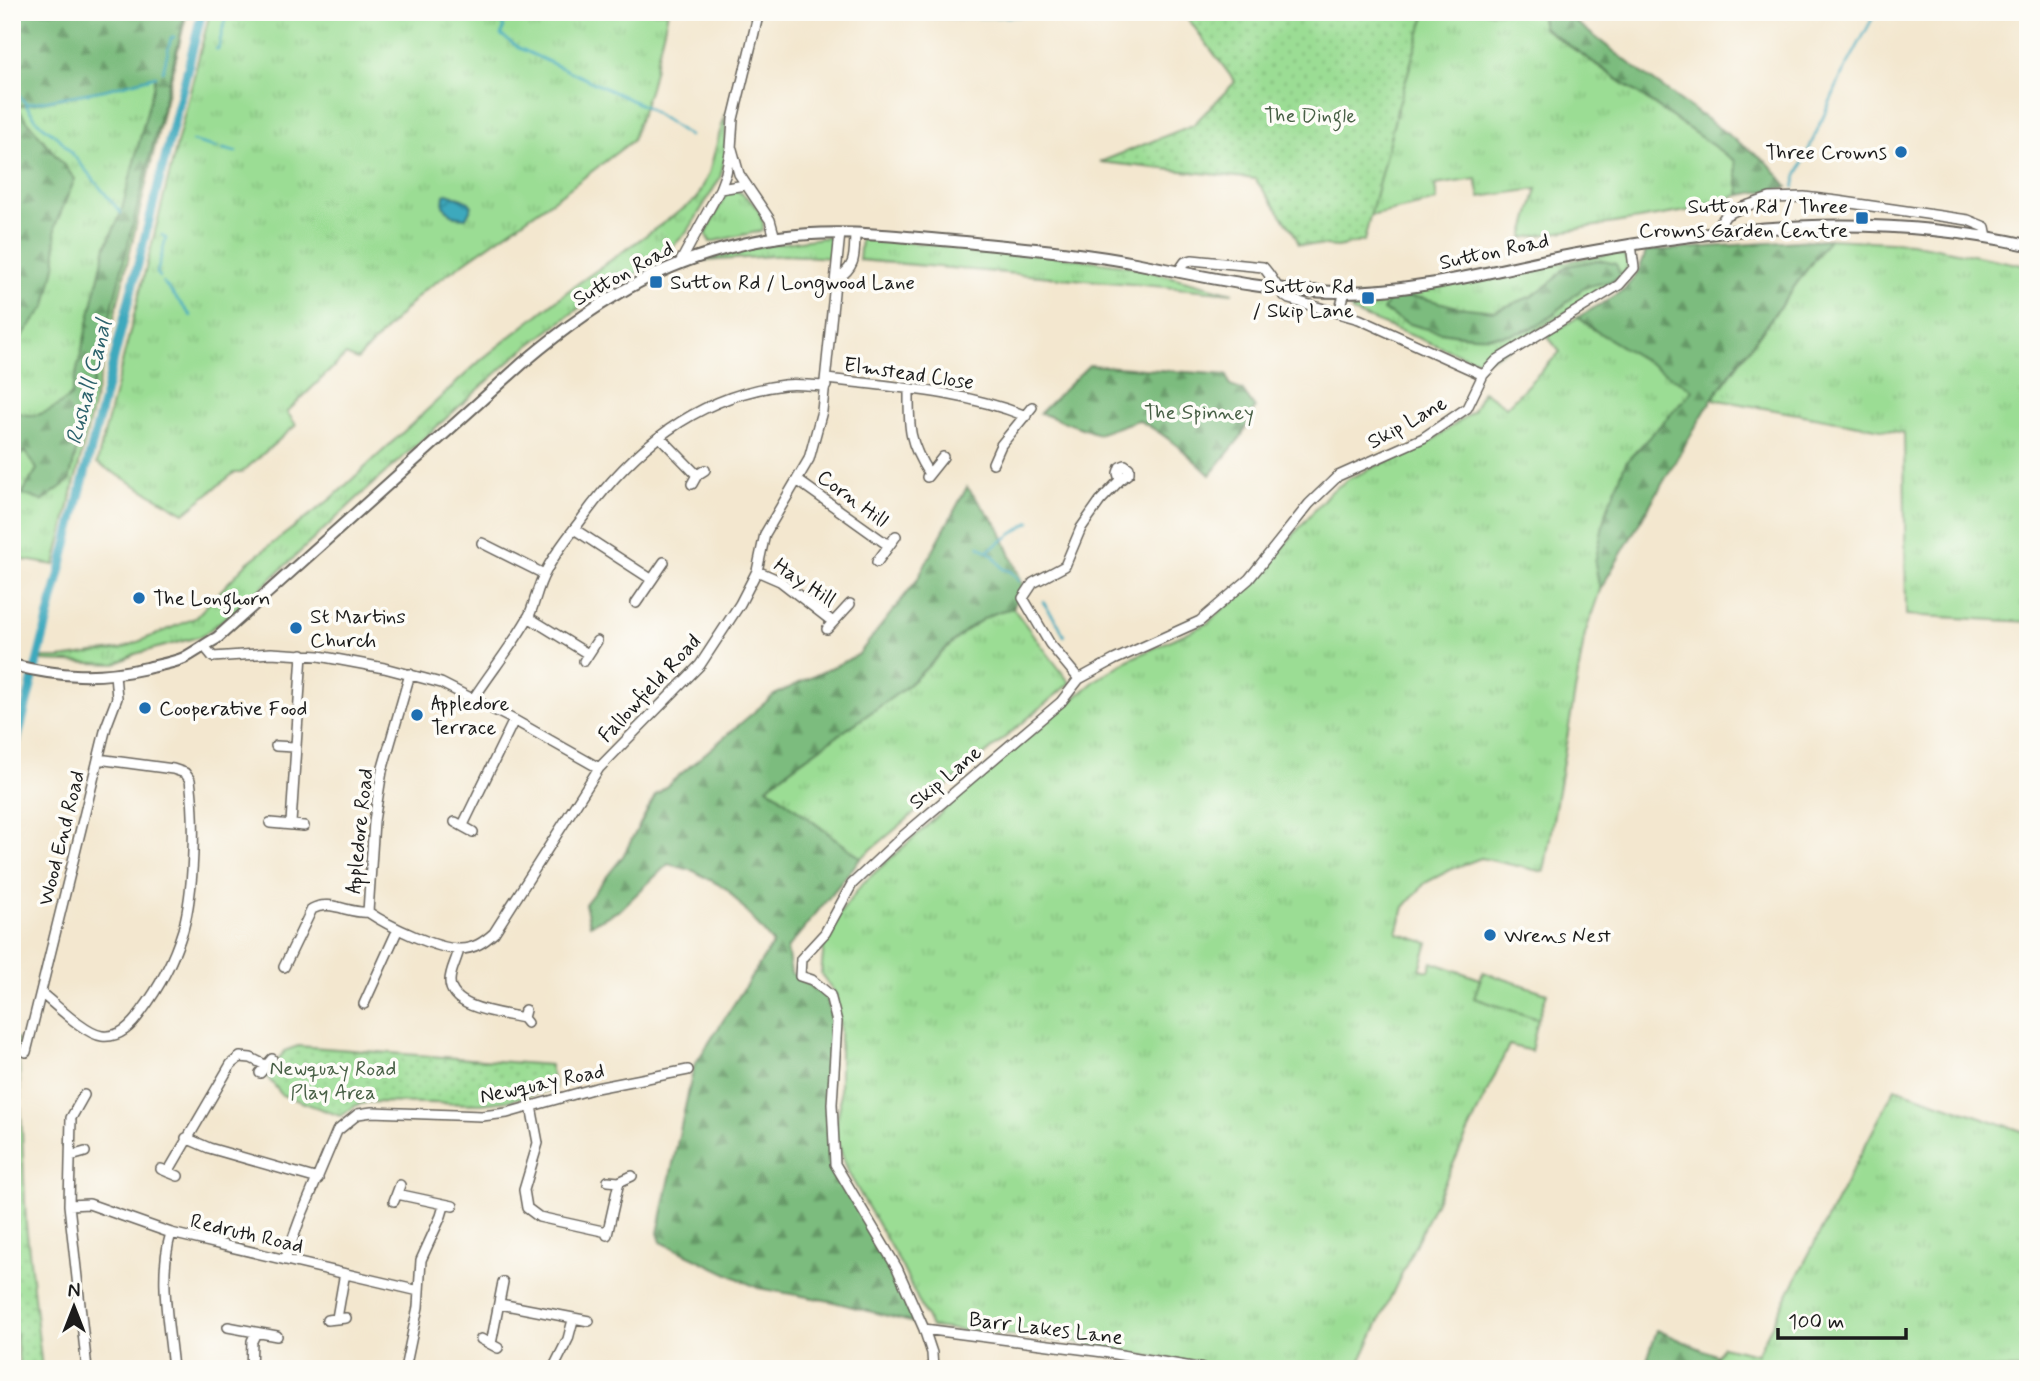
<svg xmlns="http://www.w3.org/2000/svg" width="2040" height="1381" font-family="Mynerve,sans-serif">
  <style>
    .grass { fill: url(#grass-tufts); stroke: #5c7c58; stroke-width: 2 }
    .forest { fill: url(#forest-firs); stroke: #4c6c4d; stroke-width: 2 }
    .park { fill: url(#park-dots); stroke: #5c7c58; stroke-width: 2 }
    .pitch { fill: #9bdd94; stroke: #5c7c58; stroke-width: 2 }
    .water { fill: url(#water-waves); stroke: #2c626c; stroke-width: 2 }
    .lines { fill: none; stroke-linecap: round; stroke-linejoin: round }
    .stream { stroke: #3da9bd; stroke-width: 2.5 }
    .canal { stroke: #3da9bd; stroke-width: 9 }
    .minor-casing { stroke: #67635b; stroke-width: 12 }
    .major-casing { stroke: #67635b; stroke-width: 14 }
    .minor { stroke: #fff; stroke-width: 9 }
    .major { stroke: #fff; stroke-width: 10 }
    .poi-dot { fill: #1f6fb2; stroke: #fdfcf7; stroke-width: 2.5 }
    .labels { text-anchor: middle; stroke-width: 7; stroke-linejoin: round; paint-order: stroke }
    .park-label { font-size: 21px; fill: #486046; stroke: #fdfcf7 }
    .poi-label { font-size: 21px; fill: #1c1c1c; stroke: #fdfcf7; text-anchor: start }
    .street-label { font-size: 21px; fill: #1c1c1c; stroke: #fdfcf7 }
    .water-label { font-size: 23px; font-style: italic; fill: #2c626c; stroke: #fdfcf7 }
  </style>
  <defs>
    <pattern id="grass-tufts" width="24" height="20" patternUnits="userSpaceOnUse" patternTransform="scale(1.75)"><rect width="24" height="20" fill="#9bdd94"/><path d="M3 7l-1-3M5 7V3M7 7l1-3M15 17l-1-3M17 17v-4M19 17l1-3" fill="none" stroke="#85bd7f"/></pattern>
    <pattern id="forest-firs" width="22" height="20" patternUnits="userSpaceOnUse" patternTransform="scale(1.75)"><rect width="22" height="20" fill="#7cbc7e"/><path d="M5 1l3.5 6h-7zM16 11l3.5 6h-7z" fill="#659866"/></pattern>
    <pattern id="park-dots" width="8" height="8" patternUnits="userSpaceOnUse" patternTransform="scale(1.75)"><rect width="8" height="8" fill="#9bdd94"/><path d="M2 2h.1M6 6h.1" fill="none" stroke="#85bd7f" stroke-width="1.8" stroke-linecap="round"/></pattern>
    <pattern id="water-waves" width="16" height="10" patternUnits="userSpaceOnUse" patternTransform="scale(1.75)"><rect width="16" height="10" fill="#3da9bd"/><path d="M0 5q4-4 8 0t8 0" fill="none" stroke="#328999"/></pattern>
  </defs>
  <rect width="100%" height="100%" fill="#fdfcf7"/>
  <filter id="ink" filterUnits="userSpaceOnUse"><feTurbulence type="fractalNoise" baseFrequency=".0143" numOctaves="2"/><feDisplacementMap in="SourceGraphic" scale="14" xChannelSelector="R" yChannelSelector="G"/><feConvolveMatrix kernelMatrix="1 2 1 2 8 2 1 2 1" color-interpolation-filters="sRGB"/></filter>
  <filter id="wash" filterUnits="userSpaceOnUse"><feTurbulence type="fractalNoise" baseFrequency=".00686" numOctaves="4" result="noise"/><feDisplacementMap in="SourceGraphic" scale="28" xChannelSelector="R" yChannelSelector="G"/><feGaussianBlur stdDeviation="1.57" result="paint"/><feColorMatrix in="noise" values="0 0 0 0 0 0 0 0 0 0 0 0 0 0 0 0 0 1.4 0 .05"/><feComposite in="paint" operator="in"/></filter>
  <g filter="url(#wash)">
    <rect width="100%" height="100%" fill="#f3e7cf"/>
    <!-- grass -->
    <path class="grass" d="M12,12H187L55,565L12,558Z
      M210,12H668L650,88L632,141L566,191L422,292L357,360L346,355L287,412L296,425L241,473H234L184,513L97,463Z
      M1426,12H1540L1543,28L1735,161L1740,195L1687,211L1523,238L1537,189L1480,197L1476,179L1435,185L1437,201L1370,216L1397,110Z
      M725,113L726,154L720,178L688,231L658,261L595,296L518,354L366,490L255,594L202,636L135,654L116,664L42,661L43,658H60L121,649L195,618L247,563L332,498L482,359L573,287L697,199L709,173Z
      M736,190C749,197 768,215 762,231L710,242L706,234L726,193Z
      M828,237L834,243L832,258L786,255L705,261L748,248Z
      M861,238L1044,254L1130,266L1233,293L859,260Z
      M1829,239L1911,243L2028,266V622L1906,615L1904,433L1713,399Z
      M1617,252C1631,257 1630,268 1621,277L1501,353L1484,361L1471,359L1352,312L1349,303L1353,298L1411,292Z
      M1578,317L1596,331L1694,390L1626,462L1595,563L1600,590L1585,634L1544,872L1481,858L1452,869L1425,883L1404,907L1397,933L1428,943L1420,969L1429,971L1432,962L1480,979L1475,998L1538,1019L1531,1051L1509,1045L1357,1369H1219L1073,1342L931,1327L901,1265L849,1174L834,1132L840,1105V1024L835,993L821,974L824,945L835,920L862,884L971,786L1096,680L1128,660L1208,623L1259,575L1329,493L1350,478L1429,443L1473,411L1483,391L1506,407L1560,352L1547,336Z
      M1013,608L1070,683L861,858L767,787C809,753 855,725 898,693C936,665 965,616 1013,608Z
      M1895,1088L2028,1133V1369H1716L1717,1356L1722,1346L1757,1354Z"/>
    <!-- forest -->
    <path class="forest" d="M12,12H186L69,481L42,501L22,494L37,469L25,451L12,463V408C32,425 54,409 71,396L106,246L121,213L156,76L104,90L16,107L75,179L55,226L56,262L46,306L15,345L12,355Z
      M1540,12H1563L1638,70L1769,164L1788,187L1740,195L1735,161L1543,27Z
      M1829,239L1712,399L1600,590L1595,563L1605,515L1626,462L1693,390L1596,331L1578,317C1612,297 1635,291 1646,251Z
      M1599,260L1616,264L1621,277C1608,285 1591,282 1581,290C1566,302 1555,315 1539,325C1503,344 1444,336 1407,323C1399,320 1391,314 1383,310L1388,300L1402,297L1423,298L1457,307L1495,311L1532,296L1555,279L1566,266Z
      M1089,365L1227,375L1230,386L1242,390L1255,408L1241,437L1210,475C1188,454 1166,434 1138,420L1098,434L1040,413Z
      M967,487L999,527L1023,585L1013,608C965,616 936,665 898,693C855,725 809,753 767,787L861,858L787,949L791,973L826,996L833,1022L828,1103L831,1161L894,1270L918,1324L830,1301L758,1288L661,1242L658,1233L694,1066L773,943L727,889L694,871L668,864L620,910L590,925L585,904L623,856L655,796L774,695L858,655L917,580Z
      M1657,1330L1717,1356L1716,1369H1644Z"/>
    <!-- park -->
    <path class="park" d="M1183,12H1426L1397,110L1364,241L1338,247L1299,244L1293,231L1255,179L1100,162L1193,125L1235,82Z
      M12,1038L18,1039L26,1224L42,1369H20L12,1306Z
      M298,1046L550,1065L555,1089L507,1101L481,1104L369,1102L357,1105L340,1116L282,1095L267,1077L284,1051Z"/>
    <!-- pitch -->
    <path class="pitch" d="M1483,972L1547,993L1538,1019L1474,998Z"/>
    <!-- water -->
    <path class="water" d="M448,193L469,202L472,206L466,218L455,217L443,206L444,195Z"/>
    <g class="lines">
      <!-- stream -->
      <path class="stream" d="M485,12L504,26L501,35L519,48L646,107L689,136
        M907,12L924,17L958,18L1058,15L1099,23L1115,18L1156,20L1165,12
        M216,49H218L227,12
        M163,71L171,38L174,37
        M12,86L26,104L104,90L156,76
        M26,105L38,122L60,139L121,213
        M192,141L218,148
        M223,149L236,152
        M1794,187L1797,176L1842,75L1876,12
        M160,277L157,273L166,238L162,235
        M163,282L191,316
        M979,546L993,555L1003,569L1010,571L1019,581
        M987,551L1030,522
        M1043,602L1059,625L1064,636"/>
      <!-- canal -->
      <path class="canal" d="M12,761L202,12"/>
    </g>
  </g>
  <g filter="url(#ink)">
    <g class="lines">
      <defs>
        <path id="minor" d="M732,149L739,174L770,220L775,238
          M720,189L745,185
          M1715,231L1726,215L1743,207L1770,198L1804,197L1837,201L1968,220L1985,227L1987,237
          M681,261L720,189L726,173L731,148L733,119L759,12
          M1178,272L1185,262L1192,260L1263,267C1273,277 1278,293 1289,299L1359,319L1483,375
          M837,279C857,266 854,255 855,234
          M1339,312L1345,292
          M827,379C895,387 962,391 1026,416
          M909,389C909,427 908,441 929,474
          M660,437L697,475
          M993,463L1001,445L1032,407
          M927,477L943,457
          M797,480L888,545
          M692,484L697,475L705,470
          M574,529L651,579
          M482,543L544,574
          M877,562L896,536
          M757,571L780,581L833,622
          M636,603L664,562
          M528,617L588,654
          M827,629L850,604
          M204,646L213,657L271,653L319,656L384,668L441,683L514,720L599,768
          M584,661L597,641
          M1079,679L1050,644L1023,598L1033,583L1065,566L1081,528L1100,501L1120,480L1118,473L1120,467L1125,465L1129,468V473L1120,480
          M474,698C491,672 512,646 528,618C535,604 537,587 545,573C554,554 568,537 581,520C631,450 695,396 784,385C797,383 813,386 826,386
          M276,746L294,747
          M455,822L473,832
          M270,823L304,826
          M291,823L302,654
          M463,825L514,720
          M368,912C387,925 438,950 460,949C474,949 484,942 494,933L599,768L700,665L740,604L757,571L765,534L809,459L822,411L840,233
          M368,912L374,821L382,771L410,674
          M459,949C457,960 450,970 450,981C450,1009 502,1013 523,1018
          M284,967L312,909C330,899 349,914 368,912
          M41,993C55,1004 85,1034 102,1036C120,1038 132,1025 141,1012C159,988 174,959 183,930C194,890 196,821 190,780L185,773L173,769L98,759
          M364,1004L398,929
          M525,1010L523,1018L527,1023
          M26,1052L106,727L117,698L115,674
          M260,1073L272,1059
          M84,1095L71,1118L69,1205L87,1369
          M531,1106L538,1143L524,1190L527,1208L539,1217L607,1232
          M186,1138L209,1148L318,1179
          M71,1156L85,1152
          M161,1169L178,1176
          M168,1172L231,1064L240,1057L251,1058L265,1065
          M608,1181L619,1182L632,1176
          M397,1194L453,1206
          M394,1201L400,1185
          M69,1205L89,1204L171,1233L419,1291
          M171,1233C158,1276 169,1324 173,1369
          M607,1235L619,1182
          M285,1260L300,1219L337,1131L358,1114L372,1112L482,1116L507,1113L596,1088L688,1070
          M500,1304L589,1321
          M337,1318L344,1278L347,1274
          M327,1320L346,1318
          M228,1327L277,1336
          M924,1329L1103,1352L1204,1369
          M481,1339L498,1348
          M491,1344L503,1282
          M251,1369L252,1341L256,1333
          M405,1369L418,1307L421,1260L441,1216L444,1206
          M553,1369L568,1339L573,1320
          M933,1369L932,1353L924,1329L897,1268L835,1164L832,1104L837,1022L830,995L812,980L800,976L801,959L825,933L852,884L903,836L1061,702L1079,679L1114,660L1200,621L1249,579L1309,504L1338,476L1423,438L1467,408L1483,375L1497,360L1619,285L1634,268L1631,244"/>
        <path id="major" d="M12,665C61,677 98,679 147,668C159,665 172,663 184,658C195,652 206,644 217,638L524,362C603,295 676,253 779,237C841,228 903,237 965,242C1021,248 1079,252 1135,263C1207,277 1268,292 1342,292C1420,292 1496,269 1572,255C1726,226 1873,211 2028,245"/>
      </defs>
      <!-- minor casing -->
      <use href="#minor" class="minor-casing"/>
      <!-- major casing -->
      <use href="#major" class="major-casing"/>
      <!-- minor -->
      <use href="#minor" class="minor"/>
      <!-- major -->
      <use href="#major" class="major"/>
    </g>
  </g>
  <!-- markers -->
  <g class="poi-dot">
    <circle cx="1901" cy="152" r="7"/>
    <rect x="1855" y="211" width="14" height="14" rx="3.5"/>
    <rect x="649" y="275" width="14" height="14" rx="3.5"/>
    <rect x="1361" y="291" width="14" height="14" rx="3.5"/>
    <circle cx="139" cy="598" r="7"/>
    <circle cx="296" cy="628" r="7"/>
    <circle cx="145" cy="708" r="7"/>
    <circle cx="417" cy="715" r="7"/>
    <circle cx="1490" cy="935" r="7"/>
  </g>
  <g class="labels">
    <!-- park labels -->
    <g class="park-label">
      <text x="1310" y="122">The Dingle</text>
      <text x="1199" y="419">The Spinney</text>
      <text x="333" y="1075">Newquay Road<tspan x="333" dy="24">Play Area</tspan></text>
    </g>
    <!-- poi labels -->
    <g class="poi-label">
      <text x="1887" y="159" text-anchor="end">Three Crowns</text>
      <text x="1848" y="213" text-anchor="end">Sutton Rd / Three<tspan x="1848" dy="24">Crowns Garden Centre</tspan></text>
      <text x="670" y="289">Sutton Rd / Longwood Lane</text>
      <text x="1354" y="293" text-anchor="end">Sutton Rd<tspan x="1354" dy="24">/ Skip Lane</tspan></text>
      <text x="153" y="605">The Longhorn</text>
      <text x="310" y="623">St Martins<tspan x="310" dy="24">Church</tspan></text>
      <text x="431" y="710">Appledore<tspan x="431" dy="24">Terrace</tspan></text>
      <text x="159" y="715">Cooperative Food</text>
      <text x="1504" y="942">Wrens Nest</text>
    </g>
    <!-- street labels -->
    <g class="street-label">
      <text transform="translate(1494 251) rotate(-12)" y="7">Sutton Road</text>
      <text transform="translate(623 273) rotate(-29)" y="7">Sutton Road</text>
      <text transform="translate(909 373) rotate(8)" y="7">Elmstead Close</text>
      <text transform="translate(1407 422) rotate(-29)" y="7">Skip Lane</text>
      <text transform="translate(853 498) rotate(36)" y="7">Corn Hill</text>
      <text transform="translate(805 582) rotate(34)" y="7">Hay Hill</text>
      <text transform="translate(649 688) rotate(-47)" y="7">Fallowfield Road</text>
      <text transform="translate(945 777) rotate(-40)" y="7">Skip Lane</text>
      <text transform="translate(359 831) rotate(-84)" y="7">Appledore Road</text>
      <text transform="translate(61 838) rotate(-76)" y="7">Wood End Road</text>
      <text transform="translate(542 1083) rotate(-12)" y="7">Newquay Road</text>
      <text transform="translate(247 1233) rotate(13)" y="7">Redruth Road</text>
      <text transform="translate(1046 1328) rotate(7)" y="7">Barr Lakes Lane</text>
    </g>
    <!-- water labels -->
    <g class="water-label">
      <text transform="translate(88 382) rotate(-76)" y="8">Rushall Canal</text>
    </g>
  </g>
  <!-- margin -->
  <rect width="2040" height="1381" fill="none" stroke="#fdfcf7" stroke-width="42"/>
  <!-- north arrow -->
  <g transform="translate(74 1307)" stroke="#fdfcf7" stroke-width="5" paint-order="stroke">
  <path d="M0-5L12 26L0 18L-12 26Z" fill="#1c1c1c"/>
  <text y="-10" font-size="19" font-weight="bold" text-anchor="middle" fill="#1c1c1c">N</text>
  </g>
  <!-- scale -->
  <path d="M1778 1328v10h128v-10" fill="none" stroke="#1c1c1c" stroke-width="3.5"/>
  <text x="1788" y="1328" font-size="21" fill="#1c1c1c" stroke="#fdfcf7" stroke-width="5" paint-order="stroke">100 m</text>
</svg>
